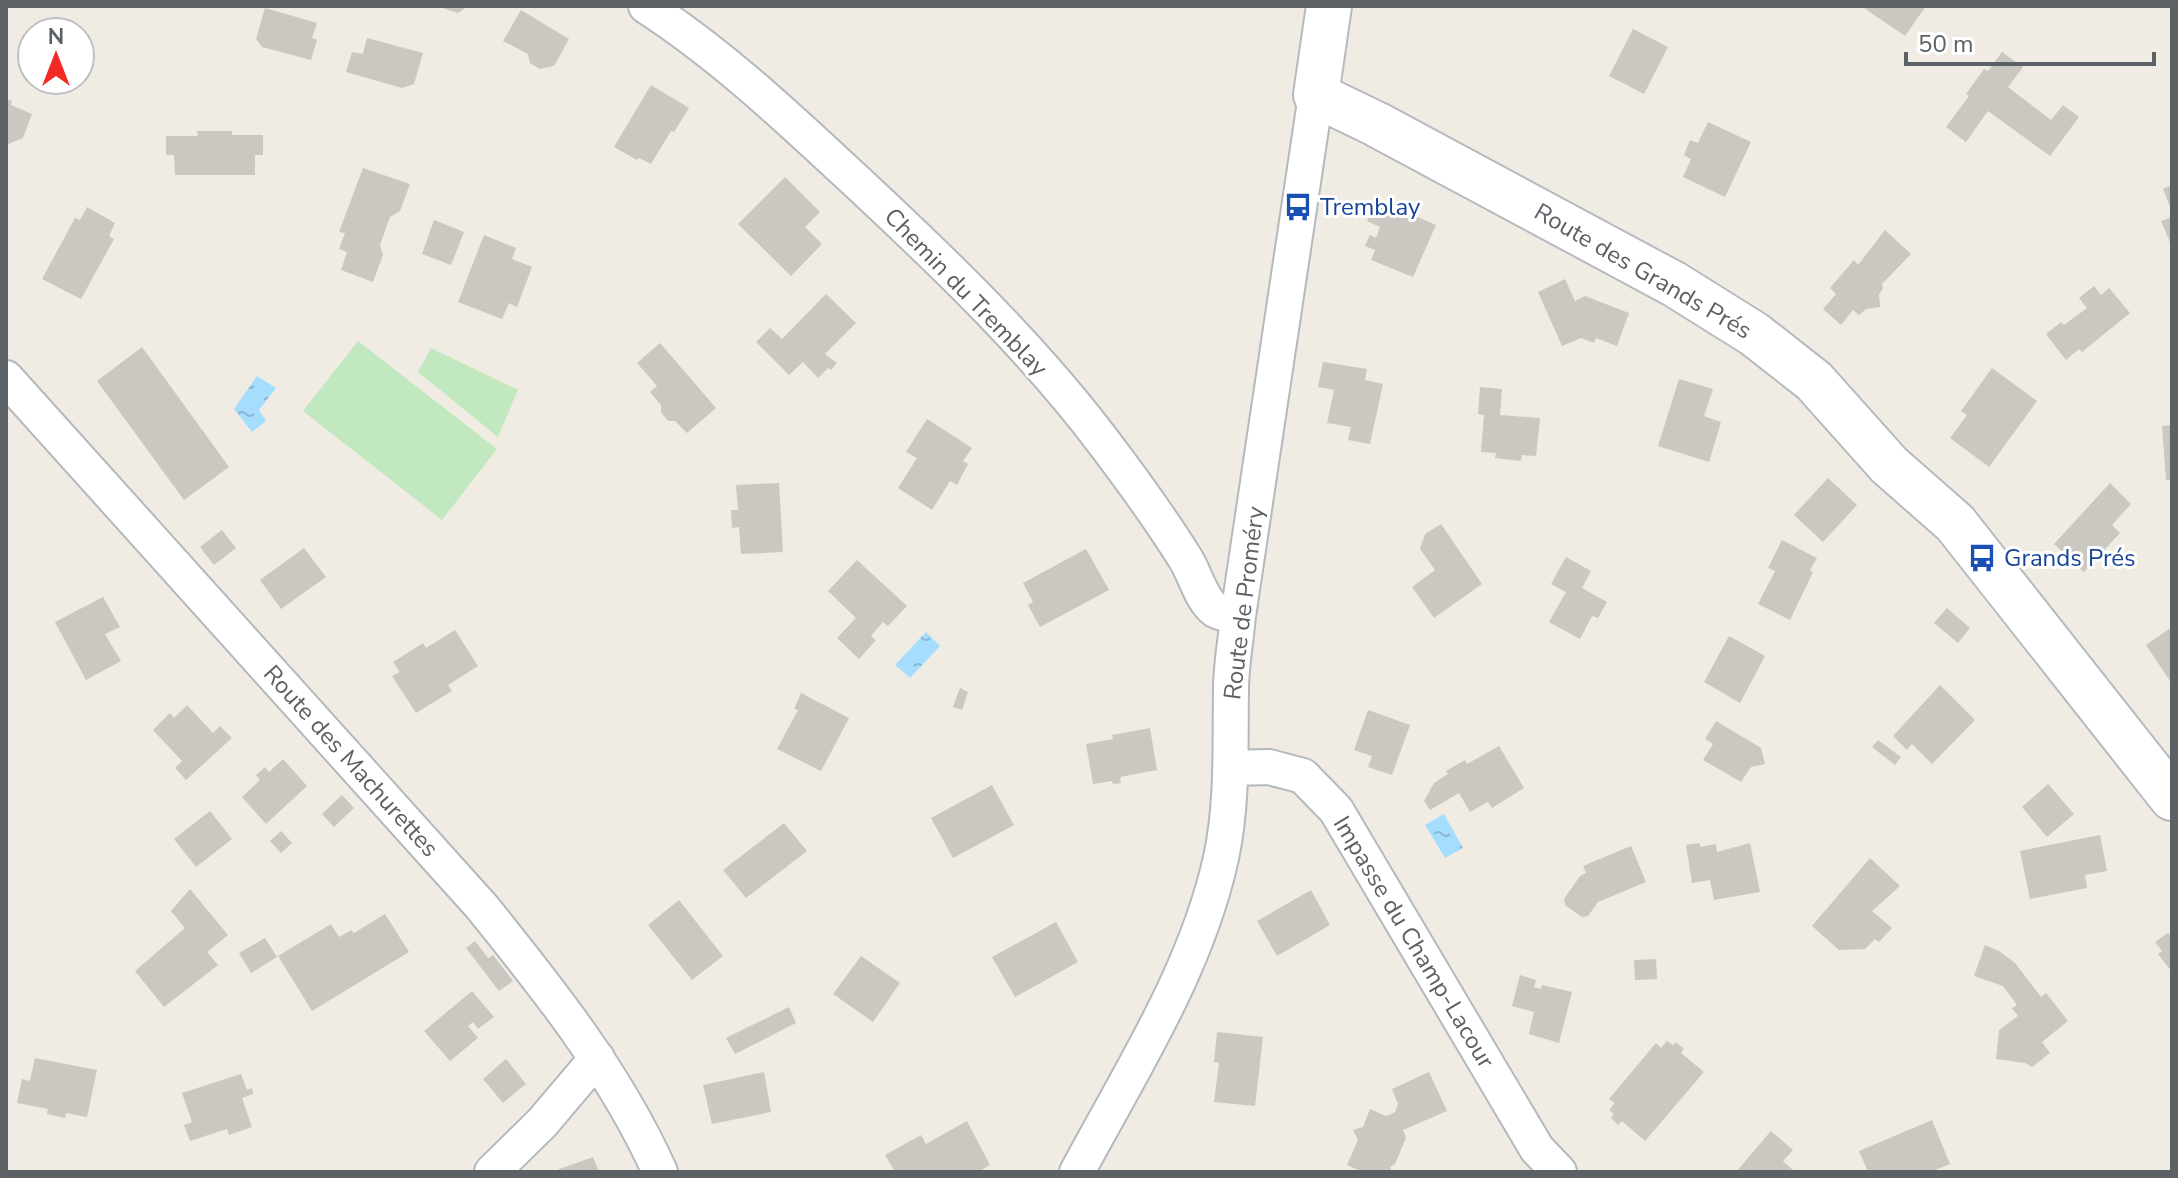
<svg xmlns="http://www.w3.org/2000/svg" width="2178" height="1178" font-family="'Nunito Sans',sans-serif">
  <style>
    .pitch { fill: #c1e8bf }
    .water { fill: url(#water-ripples) }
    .building { fill: #cbc7c1 }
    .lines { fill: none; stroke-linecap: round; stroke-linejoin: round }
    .street-casing { stroke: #b5b8bc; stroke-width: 38 }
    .secondary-casing { stroke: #b6babf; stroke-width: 48 }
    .street { stroke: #fff; stroke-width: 34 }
    .secondary { stroke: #fff; stroke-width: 44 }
    .labels { text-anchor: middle; stroke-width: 6; stroke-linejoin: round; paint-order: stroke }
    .transit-label { font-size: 24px; fill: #164399; stroke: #fff; text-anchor: start }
    .street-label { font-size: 24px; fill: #5c6166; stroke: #fff }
  </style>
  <defs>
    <pattern id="water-ripples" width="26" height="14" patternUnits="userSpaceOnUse" patternTransform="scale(2)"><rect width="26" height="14" fill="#a5ddff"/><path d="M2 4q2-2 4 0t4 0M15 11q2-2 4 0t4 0" fill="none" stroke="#8ab7d2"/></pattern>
  </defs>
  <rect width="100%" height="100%" fill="#f0ece4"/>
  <!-- pitch -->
  <path class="pitch" d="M358,341L497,449L442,520L303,411Z
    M431,348L518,390L498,437L418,372Z"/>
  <!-- water -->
  <path class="water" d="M257,376L276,388L259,410L266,421L252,432L234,409Z
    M926,632L940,646L910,678L895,665Z
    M1444,814L1463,848L1445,858L1425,825Z"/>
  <!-- building -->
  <path class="building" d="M437,6H468L458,13Z
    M1861,6H1926L1905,36Z
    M265,8L317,23L312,38L317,40L311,60L262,47L256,39Z
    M521,10L569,39L554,66L540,69L530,63L528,54L503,41Z
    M1633,29L1668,47L1644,94L1609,76Z
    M367,38L423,53L414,84L402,88L346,72L352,52L363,54Z
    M2002,52L2023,67L2008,87L2051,120L2063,105L2079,117L2050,156L1988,111L1966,142L1946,127L1969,96L1966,94L1984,69L1988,71Z
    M651,85L689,108L674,132L671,131L651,164L639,158L637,160L614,147Z
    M6,99L12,101L11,105L32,114L23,138L6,145Z
    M1708,122L1751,142L1725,197L1683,177L1691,159L1684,155L1690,140L1698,143Z
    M197,131H232V135H263V155H255V175H175L174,155H166V136H198Z
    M363,168L410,184L400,211L390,217L380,245L383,255L373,282L341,270L347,252L339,249L345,233L339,232Z
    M785,177L820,212L805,227L822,244L791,276L738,224Z
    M2172,185V212L2163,189Z
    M1376,199L1436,225L1413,277L1371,260L1375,250L1365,246L1370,235L1376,238L1380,227L1367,221Z
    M87,207L115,223L109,236L114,239L81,299L42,279L75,218L80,220Z
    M2172,217V247L2161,221Z
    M434,220L464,232L451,265L422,254Z
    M1885,230L1911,254L1882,284L1883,288L1879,295L1880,307L1866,309L1859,315L1853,310L1841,325L1823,309L1836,294L1830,288L1854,260L1858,265Z
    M484,235L516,248L512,259L532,267L517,307L509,303L502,319L458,302Z
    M1565,279L1575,301L1585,296L1629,313L1617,346L1596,338L1594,343L1581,338L1562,346L1538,292Z
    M2094,286L2101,295L2109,288L2130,313L2082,352L2079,349L2066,360L2046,334L2061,322L2064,325L2087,308L2079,298Z
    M826,294L856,323L825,354L837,363L831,370L828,368L818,378L803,362L789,375L756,342L770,328L782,339Z
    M660,343L716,408L687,433L675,421H668L661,412V405L650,392L657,386L637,363Z
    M142,347L229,467L184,500L97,381Z
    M1323,362L1367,369L1365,380L1383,384L1370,444L1348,440L1351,427L1327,423L1334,390L1318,387Z
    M1992,368L2037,401L1989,467L1950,438L1967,415L1961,411Z
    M1679,379L1713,389L1704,416L1721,422L1709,462L1658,446Z
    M1480,387L1502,389L1500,415L1540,418L1536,456L1522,455L1521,461L1495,458L1496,453L1481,452L1484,415L1478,414Z
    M927,419L972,448L963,461L968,464L957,485L950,481L932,510L898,488L917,458L906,452Z
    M2172,425V480H2166L2162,426Z
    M1828,478L1857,505L1823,542L1794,515Z
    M779,483L783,552L741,554L739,527L732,528L731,510H738L736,485Z
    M2110,483L2131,504L2112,525L2120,533L2084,572L2054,544Z
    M1441,524L1482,584L1434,618L1412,587L1435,570L1420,549L1425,534Z
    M222,530L236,548L214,565L200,547Z
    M1782,540L1817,558L1810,570L1813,572L1790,620L1758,604L1775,571L1768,568Z
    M304,548L326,577L281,609L260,580Z
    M1086,549L1109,590L1040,627L1028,605L1033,602L1023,583Z
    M1566,557L1591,571L1582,588L1607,602L1598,618L1592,616L1580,639L1549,622L1566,592L1551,584Z
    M857,560L907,606L888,626L883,622L871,636L876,640L859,659L837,638L856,618L828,591Z
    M103,597L120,627L105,634L121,661L86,680L55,622Z
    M1947,608L1970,628L1958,643L1934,623Z
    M2172,627V684L2146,645Z
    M455,630L478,666L448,685L452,691L416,713L392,676L400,672L393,662L423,643L426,648Z
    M1729,636L1765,656L1740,703L1704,682Z
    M1940,685L1975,720L1932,764L1912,744L1907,750L1893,736Z
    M960,688L968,692L962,710L953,707Z
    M801,693L849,718L821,771L777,749L798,710L794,709Z
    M187,705L213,733L220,726L232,738L186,780L175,768L182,761L153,730L170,713L174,718Z
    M1368,710L1410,725L1392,775L1368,767L1372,756L1354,750Z
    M1716,721L1761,748L1765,764L1751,767L1741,782L1703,760L1713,744L1705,739Z
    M1150,728L1157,770L1120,777L1121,783L1113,784L1112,781L1093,784L1086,744L1113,739L1112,735Z
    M1878,740L1901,757L1895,765L1872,747Z
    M1499,746L1524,788L1492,808L1488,802L1470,812L1459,793L1430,810L1424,801L1434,783L1448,774L1446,771L1465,760L1467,764Z
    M283,759L307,786L266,824L242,797L260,780L256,775L265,767L269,772Z
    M2048,784L2074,814L2047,837L2022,807Z
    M992,785L1014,825L953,858L931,818Z
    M342,795L354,808L334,827L322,814Z
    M210,811L232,839L196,867L174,839Z
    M784,823L807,851L746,898L723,870Z
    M281,831L292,843L281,853L270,841Z
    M2100,835L2107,871L2085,875L2087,888L2030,899L2020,851Z
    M1700,843V847L1716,844L1717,852L1750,843L1760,892L1714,900L1710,880L1692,883L1686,845Z
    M1631,846L1646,882L1598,902L1588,916L1582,917L1565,905L1564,899L1580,876L1586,873L1583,866Z
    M1870,858L1900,886L1872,911L1892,928L1879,942L1875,939L1865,949L1839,950L1812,926Z
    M190,889L228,935L207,952L218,965L164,1007L135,971L185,928L171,911Z
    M1311,890L1330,925L1277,956L1257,921Z
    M679,900L723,956L692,980L648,925Z
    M385,914L409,952L312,1011L278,956L331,924L339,937L351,930L354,933Z
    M1056,922L1078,962L1015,997L992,957Z
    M2168,933L2172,938V972L2158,954L2162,951L2155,942Z
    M265,938L277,957L251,973L239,953Z
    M475,941L488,958L493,955L513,981L499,991L466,948Z
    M1985,945L1999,951L2015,963L2041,997L2046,993L2068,1021L2042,1042L2050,1053L2032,1067L2025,1063L1996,1059L1999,1030L2018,1016L2012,1008L2017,1005L2003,986L1974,976Z
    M861,956L900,983L873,1022L833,994Z
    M1656,959L1657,979L1635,980L1634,960Z
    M1520,975L1536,980L1534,987L1541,989L1542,985L1572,992L1559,1043L1529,1034L1534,1012L1512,1006Z
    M472,991L494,1017L478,1029L473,1022L468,1026L478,1038L450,1061L424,1031Z
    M789,1007L796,1023L735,1054L726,1038Z
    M1217,1032L1263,1037L1255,1106L1214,1102L1219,1063L1214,1062Z
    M1667,1041L1673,1045L1676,1042L1684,1049L1681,1053L1704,1072L1645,1141L1622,1121L1618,1125L1611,1118L1614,1114L1609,1110L1615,1103L1609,1099L1656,1043L1661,1048Z
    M35,1058L97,1070L87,1117L66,1113L65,1118L47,1114L48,1109L17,1103L22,1079L30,1081Z
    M506,1059L526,1084L503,1103L483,1079Z
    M764,1072L771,1112L712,1124L703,1085Z
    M1429,1072L1447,1111L1403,1130L1406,1138L1395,1164L1390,1167L1392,1172H1369L1368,1170L1363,1172L1347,1165L1358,1140L1353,1130L1363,1127L1370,1109L1386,1116L1395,1112L1398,1104L1392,1089Z
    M241,1074L247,1090L252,1088L253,1094L242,1098L252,1127L229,1135L227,1129L190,1141L184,1125L192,1122L182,1093Z
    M1932,1120L1950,1164L1930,1172H1868L1859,1151Z
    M967,1121L990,1165L978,1172H895L885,1155L921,1135L926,1144Z
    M1771,1131L1793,1150L1783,1161L1795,1172H1736Z
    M593,1157L599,1172H551Z"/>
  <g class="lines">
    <defs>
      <path id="street" d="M646,6C723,56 788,118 855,180C944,263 1032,347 1105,444C1133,481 1160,518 1185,558C1195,573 1200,598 1215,610C1222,614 1231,615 1238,616
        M6,378L482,907C549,990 616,1074 660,1172
        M1232,768L1269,767L1303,776L1336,810L1537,1149L1559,1172
        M492,1172L542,1123L597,1058
        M1077,1172C1131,1071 1196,971 1221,858C1233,802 1230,745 1231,689C1231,665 1236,640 1238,616L1316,95"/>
      <path id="secondary" d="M1329,6L1316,95L1376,124L1674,284L1754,334L1814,381L1889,465L1955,523L2172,798"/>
    </defs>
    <!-- street casing -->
    <use href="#street" class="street-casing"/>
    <!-- secondary casing -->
    <use href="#secondary" class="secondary-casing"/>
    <!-- street -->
    <use href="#street" class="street"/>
    <!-- secondary -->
    <use href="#secondary" class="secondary"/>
  </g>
  <!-- icons -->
  <defs>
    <symbol id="bus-bare" viewBox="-9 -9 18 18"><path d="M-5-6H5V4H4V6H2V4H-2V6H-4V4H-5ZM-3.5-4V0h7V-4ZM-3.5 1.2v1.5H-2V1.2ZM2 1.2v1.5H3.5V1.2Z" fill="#1a4fb4" stroke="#fff" stroke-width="2.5" paint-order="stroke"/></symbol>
  </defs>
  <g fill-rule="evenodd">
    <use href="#bus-bare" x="1278" y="187" width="40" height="40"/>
    <use href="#bus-bare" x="1962" y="538" width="40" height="40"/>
  </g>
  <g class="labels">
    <!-- transit labels -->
    <g class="transit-label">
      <text x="1320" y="215">Tremblay</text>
      <text x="2004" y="566">Grands Prés</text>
    </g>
    <!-- street labels -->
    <g class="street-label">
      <text transform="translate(1643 271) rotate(30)" y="8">Route des Grands Prés</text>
      <text transform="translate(966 292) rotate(46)" y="8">Chemin du Tremblay</text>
      <text transform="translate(1244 603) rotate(-83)" y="8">Route de Proméry</text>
      <text transform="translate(351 761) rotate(48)" y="8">Route des Machurettes</text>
      <text transform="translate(1414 942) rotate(59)" y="8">Impasse du Champ-Lacour</text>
    </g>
  </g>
  <!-- border -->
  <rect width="2178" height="1178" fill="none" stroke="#5c6166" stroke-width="16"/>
  <!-- north arrow -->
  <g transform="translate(56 56)"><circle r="38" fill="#ffffff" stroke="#bec0c2" stroke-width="2"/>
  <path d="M0-6L14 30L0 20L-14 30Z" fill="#f32b26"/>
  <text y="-12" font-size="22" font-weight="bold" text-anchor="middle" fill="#5c6166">N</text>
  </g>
  <!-- scale -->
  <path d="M1906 52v12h248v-12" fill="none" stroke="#5c6166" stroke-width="4"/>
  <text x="1918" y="52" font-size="24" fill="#5c6166" stroke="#ffffff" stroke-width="6" paint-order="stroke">50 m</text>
</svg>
